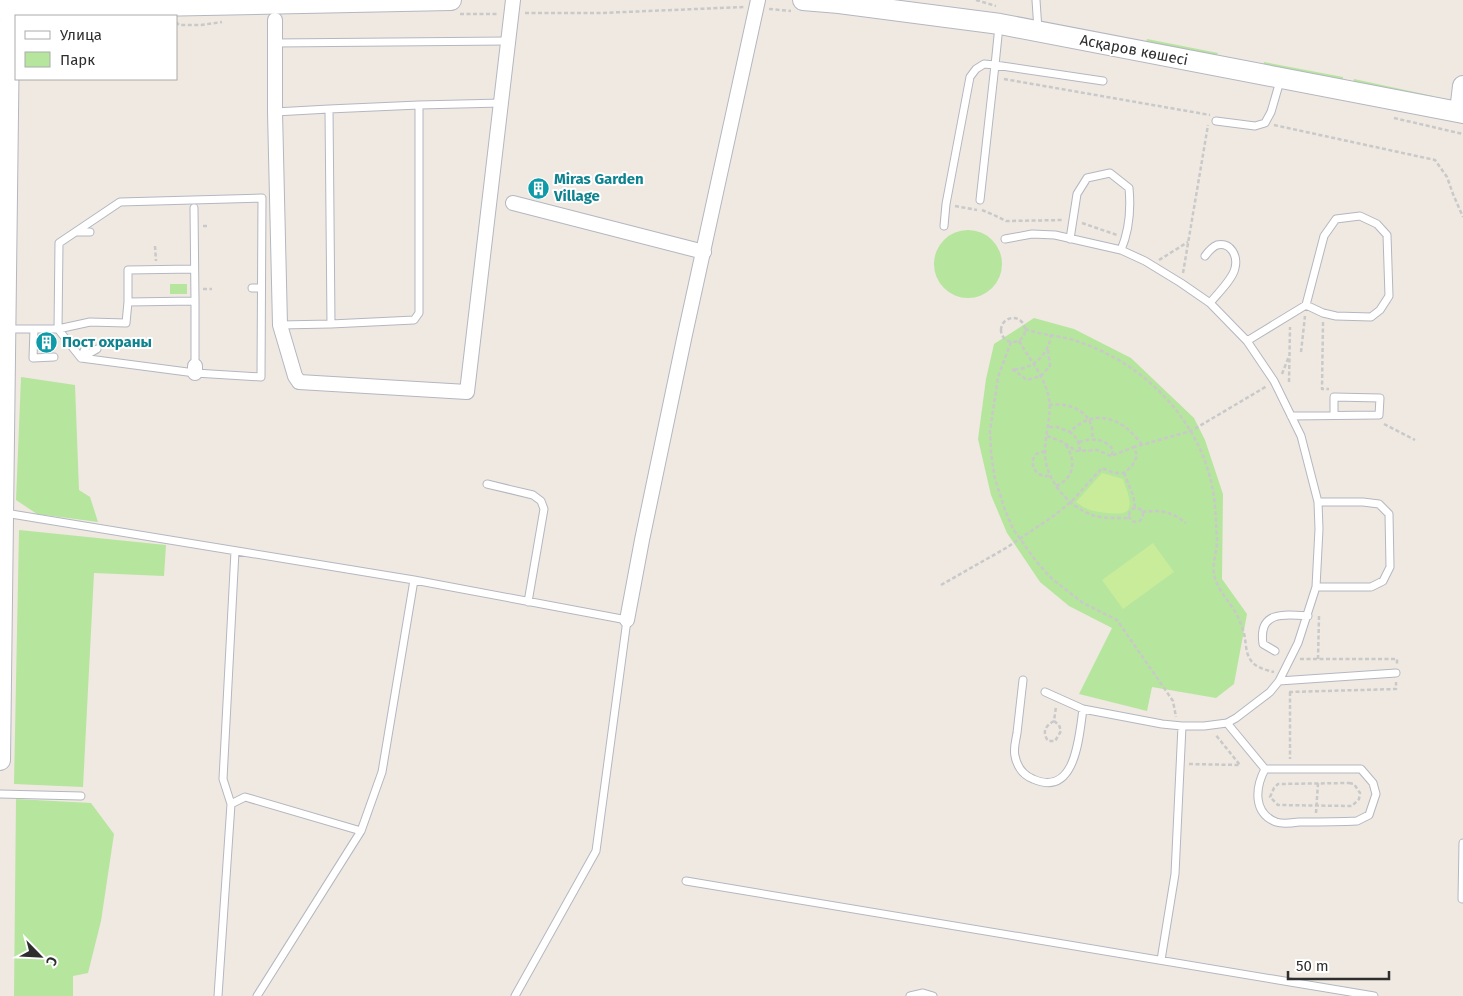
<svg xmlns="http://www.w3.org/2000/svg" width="1463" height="996" font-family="'Fira Sans',sans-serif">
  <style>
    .green { fill: #b6e59e }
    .pitch { fill: #c9ec9a }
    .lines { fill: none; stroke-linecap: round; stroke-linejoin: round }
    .lane-casing { stroke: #b4b7c1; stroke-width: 9 }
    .street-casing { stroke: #b4b7c1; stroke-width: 16 }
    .secondary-casing { stroke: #b4b7c1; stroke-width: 22 }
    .path { stroke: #c9c9c9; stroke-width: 2.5; stroke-dasharray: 4 2.5; stroke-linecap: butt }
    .lane { stroke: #fff; stroke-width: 7 }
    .street { stroke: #fff; stroke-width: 14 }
    .secondary { stroke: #fff; stroke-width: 20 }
    .labels { text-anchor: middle; stroke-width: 4; stroke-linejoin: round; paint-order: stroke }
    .street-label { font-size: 15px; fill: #2e2e2e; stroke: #fff }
    .culture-label { font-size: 15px; font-weight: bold; fill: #0d838f; stroke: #fff; text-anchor: start }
  </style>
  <rect width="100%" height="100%" fill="#efe9e1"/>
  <!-- green -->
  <path class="green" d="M1147,39L1218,53L1216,57L1146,43Z
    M1264,62L1343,77V82L1263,67Z
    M1354,79L1433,96L1432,101L1353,83Z
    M934 264a34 34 0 1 1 68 0a34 34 0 1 1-68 0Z
    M170,284H187V294H170Z
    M1034,318L1074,329L1131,358L1194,418L1205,440L1223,494L1222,579L1247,614L1234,684L1216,698L1152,687L1147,711L1079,694L1112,628L1069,606L1040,582L1007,533L991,495L978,439L986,379L994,344Z
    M21,377L75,385L79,490L90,497L98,522L37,514L16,500Z
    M19,530L166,545L164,576L94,573L83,787L14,784Z
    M16,799L91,803L114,834L101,921L88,973L73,976V996H14Z"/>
  <!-- pitch -->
  <path class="pitch" d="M1102,473L1123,479C1125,487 1133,502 1128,510C1124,517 1097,512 1090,510C1085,508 1080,505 1076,502Z
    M1153,543L1174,572L1123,609L1102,580Z"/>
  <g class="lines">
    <defs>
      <path id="lane" d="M1036,0L1038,30
        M275,43L508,41
        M329,109L419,105
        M275,112L329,109L331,324L414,320L419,313V105L502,103
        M1216,121L1255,126L1265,123L1271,112L1280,81
        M262,198L261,377L195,373L81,358L58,329L59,243L120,202Z
        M980,200L995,65L1103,81
        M194,208L195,301
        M944,226L946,204L970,77L976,69L984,64L995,65L999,26
        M76,232H90
        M1005,239L1032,234L1055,235L1121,250L1145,261L1181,283L1210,303L1247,341L1274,381L1301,436L1318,502L1319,529L1316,587L1298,643L1279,681L1270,692L1236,718L1227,723L1204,726H1182L1162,724L1083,709L1045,692
        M1070,239L1077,194L1087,178L1110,173L1129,188C1131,209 1129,231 1121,250
        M1205,256C1208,252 1212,247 1217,245C1231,242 1238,256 1235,268C1233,279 1217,294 1210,303
        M252,288H261
        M128,302V270L194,269
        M280,325L331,324
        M6,329H58L90,322L126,323L128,302L195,301V366
        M34,329L33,358L54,357
        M1247,341L1306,305L1324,236L1336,219L1360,216L1377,224L1387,235L1389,296L1380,310L1371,317L1336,316L1323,313L1306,305
        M81,357L88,343
        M81,358L97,349
        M1291,416L1379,415L1380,398L1334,397V414
        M487,484L533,495L541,501L544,509L528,602
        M5,513L414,580L627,620L596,851L515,996
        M1316,587H1371L1383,581L1390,567L1389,514L1379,504L1363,502H1318
        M1275,651L1263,644C1258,611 1284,614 1308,616
        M1023,680C1021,698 1019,716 1017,733C1016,740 1013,749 1015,756C1017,766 1023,775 1033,779C1076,798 1079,736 1083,709
        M1279,681L1396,673
        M1227,723L1265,769
        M1265,769H1361L1373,783L1376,794L1369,815L1357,821C1338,822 1319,822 1299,822C1292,823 1282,824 1276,822C1253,813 1255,788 1265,769Z
        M0,794L81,796
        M231,804L223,779L235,551
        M686,881L1374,996
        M1462,899L1463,843
        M1161,960L1175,874L1182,726
        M218,996L231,804L245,797L361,831
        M257,996L361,831L382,772L414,580
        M910,996L923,993L933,996"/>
      <path id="street" d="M275,20V112L280,325L295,376L299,382L467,392L513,0
        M513,203L704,252
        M195,373V366
        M627,620L642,540L684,339L758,0"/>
      <path id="secondary" d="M803,0L839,3L1000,24L1463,113
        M0,9L451,0
        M1460,112L1463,86
        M0,760L9,33L11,9"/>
    </defs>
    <!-- lane casing -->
    <use href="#lane" class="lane-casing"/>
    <!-- street casing -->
    <use href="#street" class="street-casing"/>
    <!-- secondary casing -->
    <use href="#secondary" class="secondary-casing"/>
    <!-- path -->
    <path class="path" d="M976,0L996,6
      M769,9L791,11
      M525,13H601L744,7
      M460,14H499
      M176,22L179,25H201L222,22
      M1004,79L1210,115
      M1394,118L1463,134
      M1274,125L1435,160L1447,177L1453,194L1463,217
      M955,206L977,210
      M982,210L994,215L1006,221L1064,220
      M1082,223L1117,235
      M203,226H209
      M155,246L156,261
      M1159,260L1188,242
      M1183,273L1208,125
      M203,289H212
      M1001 330a12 12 0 1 1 24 0a12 12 0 1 1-24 0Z
      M1323,322L1322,389H1329
      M1025,329C1039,334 1052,335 1066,338C1101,347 1135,367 1160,392C1187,419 1207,454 1213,491C1216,507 1216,524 1217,541C1217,551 1212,564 1214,574C1217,591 1231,602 1238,617C1241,624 1244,631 1245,639C1246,644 1246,652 1249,657C1253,667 1265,670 1274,672
      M1019,341C1029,358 1043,375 1048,394C1053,413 1045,432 1045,451C1044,478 1067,506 1092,515C1104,519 1117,518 1130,518
      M1011,342L998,377L990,431L991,454L995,479L1005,510L1013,529L1036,561L1052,579L1083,603L1117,620L1173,701L1176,717
      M1048,350L1050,366L1041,376L1027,380L1012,369C1032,371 1049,354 1051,335
      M1301,352L1305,316
      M1282,374L1289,356
      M1289,382L1290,327
      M1049,405C1071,402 1096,413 1092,439
      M1384,424L1415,440
      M1049,427H1057L1070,432
      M1047,436L1063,442L1076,451L1097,450L1111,456L1134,447
      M1079,442C1092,438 1105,438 1113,450L1112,455
      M1045,451L1036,454L1032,461C1034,472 1039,477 1050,476
      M1080,451C1079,441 1077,438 1070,432C1095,406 1124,419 1142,445
      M1124,473L1133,495L1135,507
      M1056,486C1076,477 1076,459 1065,444
      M1129 515a7 7 0 1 1 14 0a7 7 0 1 1-14 0Z
      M1142,512C1160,509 1172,512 1186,523
      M941,585L1006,548L1052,517L1071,502L1102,468L1114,473H1124L1132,466L1137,456L1134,447L1191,431L1267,386
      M1300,659H1397V664
      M1318,659L1319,616
      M1289,692L1396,689V682
      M1290,692V759
      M1054,721L1059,725L1061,731L1055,741H1048C1042,732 1045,726 1054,721L1056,707
      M1189,764L1240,765L1215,734
      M1349,783L1354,784L1360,793L1359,799L1352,806L1278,805L1270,797L1274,788L1278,784Z
      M1316,813L1318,783"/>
    <!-- lane -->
    <use href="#lane" class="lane"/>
    <!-- street -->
    <use href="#street" class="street"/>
    <!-- secondary -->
    <use href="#secondary" class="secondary"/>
  </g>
  <!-- icons -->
  <defs>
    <symbol id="building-disc" viewBox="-11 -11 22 22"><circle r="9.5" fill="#0f9aa8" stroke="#fff"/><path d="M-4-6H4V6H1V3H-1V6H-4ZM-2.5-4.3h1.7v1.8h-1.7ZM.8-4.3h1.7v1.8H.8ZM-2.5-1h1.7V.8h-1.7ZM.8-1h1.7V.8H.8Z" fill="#fff"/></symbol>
  </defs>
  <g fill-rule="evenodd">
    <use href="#building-disc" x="526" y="176" width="25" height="25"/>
    <use href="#building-disc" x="34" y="330" width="25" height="25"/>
  </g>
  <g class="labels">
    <!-- street labels -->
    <g class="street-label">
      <text transform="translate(1134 50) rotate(11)" y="5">Асқаров көшесі</text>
    </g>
    <!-- culture labels -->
    <g class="culture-label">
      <text x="554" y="184">Miras Garden<tspan x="554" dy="17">Village</tspan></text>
      <text x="62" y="347">Пост охраны</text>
    </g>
  </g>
  <!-- legend -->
  <rect x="15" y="15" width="162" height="65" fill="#ffffff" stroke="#ababab"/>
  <rect x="25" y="31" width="25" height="8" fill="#ffffff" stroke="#ababab"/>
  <text x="60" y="40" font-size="15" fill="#2e2e2e">Улица</text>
  <rect x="25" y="52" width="25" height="15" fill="#b6e59e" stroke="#ababab"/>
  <text x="60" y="65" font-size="15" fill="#2e2e2e">Парк</text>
  <!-- north arrow -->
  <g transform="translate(40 956) rotate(114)" stroke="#ffffff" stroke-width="4" paint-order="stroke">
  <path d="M0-4L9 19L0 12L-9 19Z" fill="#2e2e2e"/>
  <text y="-8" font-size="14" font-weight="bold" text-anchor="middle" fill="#2e2e2e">С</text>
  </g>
  <!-- scale -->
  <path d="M1288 971v8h101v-8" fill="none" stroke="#2e2e2e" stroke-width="2.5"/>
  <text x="1296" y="971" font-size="15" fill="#2e2e2e" stroke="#ffffff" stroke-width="4" paint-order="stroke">50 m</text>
</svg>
